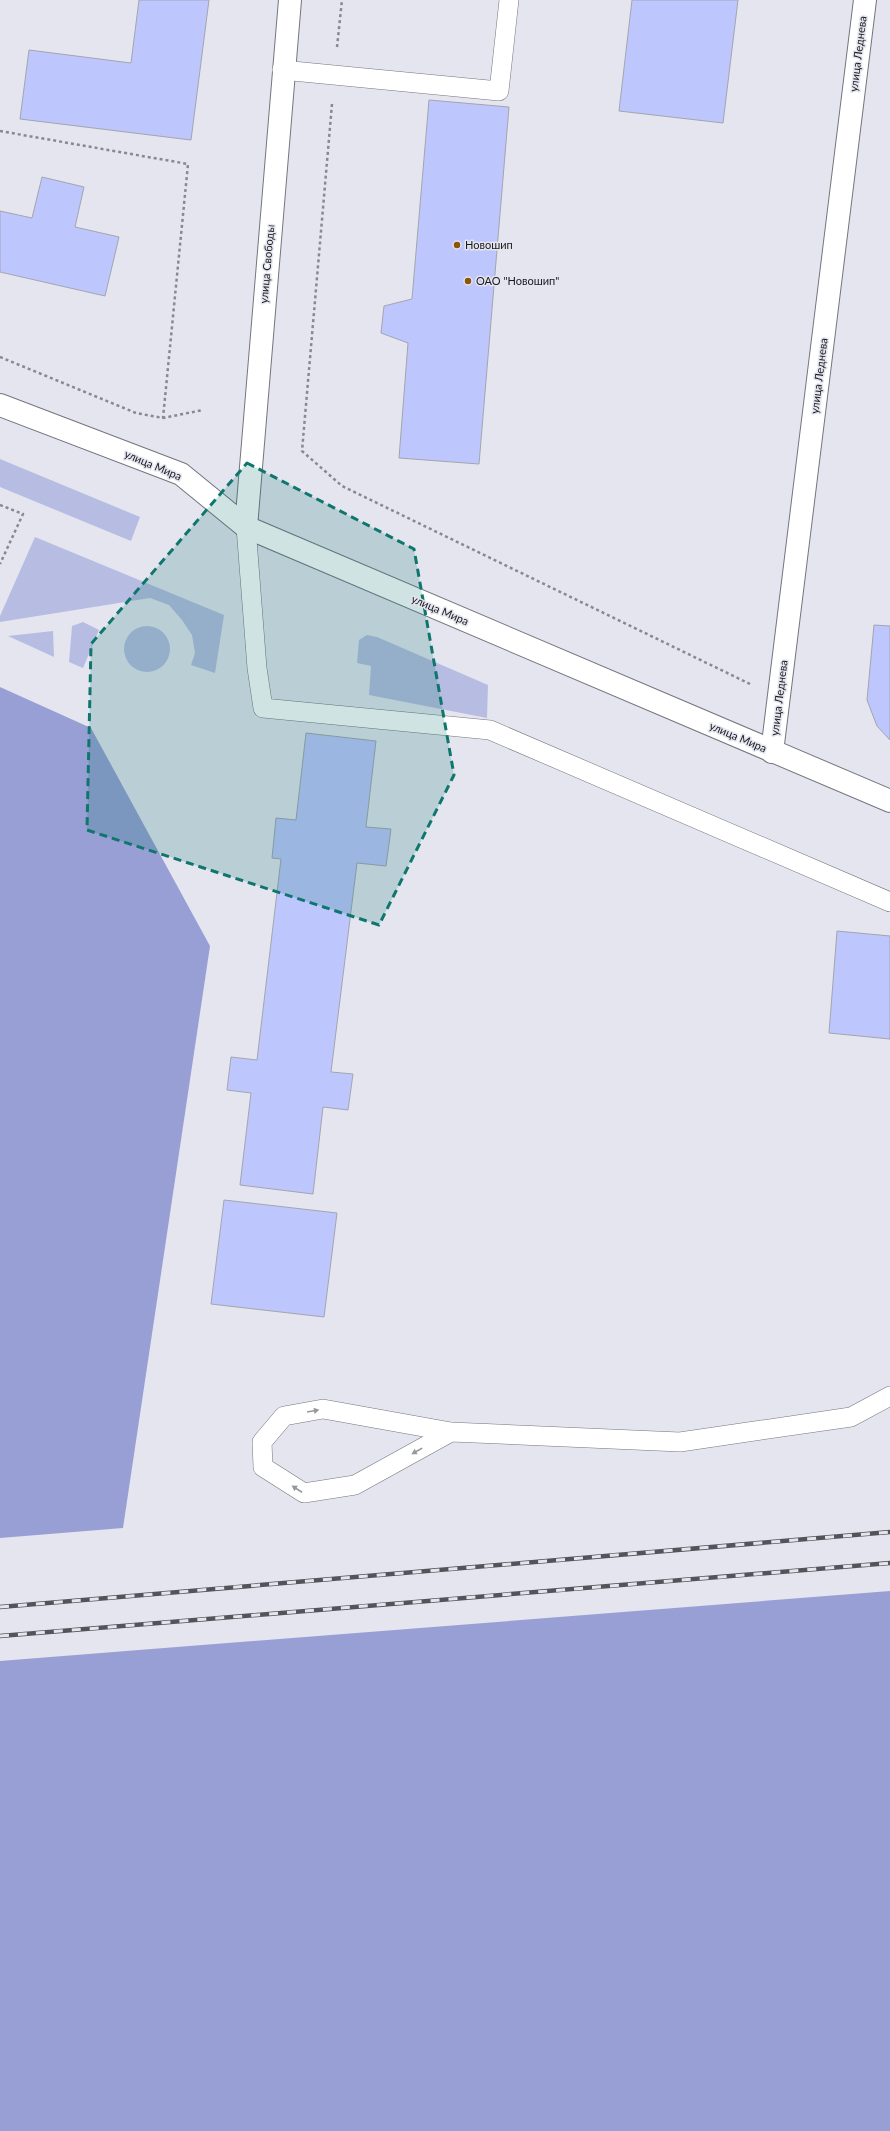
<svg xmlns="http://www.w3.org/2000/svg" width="890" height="2131" font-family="Lato,sans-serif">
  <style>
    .green { fill: #b7bde2 }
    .water { fill: #989fd4 }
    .building { fill: #bec6fe; stroke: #a3a5ad }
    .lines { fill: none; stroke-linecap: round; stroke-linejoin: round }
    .lane-casing { stroke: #74757e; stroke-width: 20 }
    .street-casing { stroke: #74757e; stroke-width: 24 }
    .secondary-casing { stroke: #74757e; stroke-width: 24 }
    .path { stroke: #88898f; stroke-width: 2.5; stroke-dasharray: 3 3; stroke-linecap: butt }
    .lane { stroke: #fff; stroke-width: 19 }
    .street { stroke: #fff; stroke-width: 22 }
    .secondary { stroke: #fff; stroke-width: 22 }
    .rail-casing { stroke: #535459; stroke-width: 4.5 }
    .rail { stroke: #e4e5ef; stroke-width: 3; stroke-dasharray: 9; stroke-linecap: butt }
    .oneway { fill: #979899 }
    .marked { fill: #0f766e; fill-opacity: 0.2; stroke: #0f766e; stroke-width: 3; stroke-dasharray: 8 5; stroke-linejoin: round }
    .poi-dot { fill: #8c5608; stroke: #e4e5ef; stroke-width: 1.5 }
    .labels { text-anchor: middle; stroke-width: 3; stroke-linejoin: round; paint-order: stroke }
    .street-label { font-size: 11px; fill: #18191c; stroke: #e4e5ef }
    .poi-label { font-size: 11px; fill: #18191c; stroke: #e4e5ef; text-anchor: start }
  </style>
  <rect width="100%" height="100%" fill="#e4e5ef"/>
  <!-- green -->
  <path class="green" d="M0,459L140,517L131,541L0,487Z
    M35,537L224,615L215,673L191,665L195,653L192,635L182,620L169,605L150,598L0,622V616Z
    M83,622L99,630L83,668L69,662L72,626Z
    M124 649a23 23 0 1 1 46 0a23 23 0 1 1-46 0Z
    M53,631L54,657L8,636Z
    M367,635L377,637L488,685L487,718L369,695L371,666L357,663L359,640Z"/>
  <!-- water -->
  <path class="water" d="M0,687L91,728L210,946L123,1528L0,1538Z
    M890,1591V2131H0V1661Z"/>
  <!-- building -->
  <path class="building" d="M139,0H209L191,140L20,119L29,50L131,63Z
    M632,0H738L723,123L619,111Z
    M429,100L509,107L479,464L399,458L408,343L381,333L384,306L412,299Z
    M42,177L84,187L75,227L119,237L105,296L0,272V211L32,218Z
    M874,625L890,626V740L877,726L867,700Z
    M306,733L376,741L366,827L391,829L386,866L357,863L331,1072L353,1074L348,1110L323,1107L313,1194L240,1185L251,1093L227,1090L231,1057L257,1060L281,859L272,858L276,818L296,820Z
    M837,931L890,936V1039L829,1033Z
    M224,1200L337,1213L324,1317L211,1304Z"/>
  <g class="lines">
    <defs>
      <path id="lane" d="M282,70L499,91L509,0
        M246,527L257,668L263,708L490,730L890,902
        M451,1432L355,1485L304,1493L263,1467L262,1442L284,1416L323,1409L451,1432L680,1442L851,1417L890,1396"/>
      <path id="street" d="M246,527L290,0
        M772,752L865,0"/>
      <path id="secondary" d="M0,405L181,474L246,527L890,801"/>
    </defs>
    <!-- lane casing -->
    <use href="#lane" class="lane-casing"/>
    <!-- street casing -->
    <use href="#street" class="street-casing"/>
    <!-- secondary casing -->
    <use href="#secondary" class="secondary-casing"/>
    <!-- path -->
    <path class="path" d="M337,47L342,0
      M332,104L302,451L342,486L750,684
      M0,131L188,164L163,418
      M0,357L136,413L163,418L203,410
      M0,505L23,514L0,564"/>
    <!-- lane -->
    <use href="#lane" class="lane"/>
    <!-- street -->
    <use href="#street" class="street"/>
    <!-- secondary -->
    <use href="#secondary" class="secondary"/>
    <defs>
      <path id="rail" d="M0,1607L890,1532
        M0,1636L890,1563"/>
    </defs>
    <!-- rail casing -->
    <use href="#rail" class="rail-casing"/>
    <!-- rail -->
    <use href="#rail" class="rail"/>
  </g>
  <!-- one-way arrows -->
  <defs><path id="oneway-solid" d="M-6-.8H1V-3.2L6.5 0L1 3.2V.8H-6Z"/></defs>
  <g class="oneway">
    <use href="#oneway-solid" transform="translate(313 1411) rotate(-10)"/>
    <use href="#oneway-solid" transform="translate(417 1451) rotate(151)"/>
    <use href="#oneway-solid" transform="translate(297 1489) rotate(-147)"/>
  </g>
  <!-- marked area -->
  <path class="marked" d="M247,463L414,549L454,775L379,925L87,830L91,644Z"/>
  <!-- markers -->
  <g class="poi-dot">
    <circle cx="457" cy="245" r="4"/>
    <circle cx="468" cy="281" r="4"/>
  </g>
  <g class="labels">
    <!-- street labels -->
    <g class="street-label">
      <text transform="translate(858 54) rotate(-83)" y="4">улица Леднева</text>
      <text transform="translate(267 264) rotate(-85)" y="4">улица Свободы</text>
      <text transform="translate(819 376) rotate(-83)" y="4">улица Леднева</text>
      <text transform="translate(153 465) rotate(23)" y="4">улица Мира</text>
      <text transform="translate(440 610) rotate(23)" y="4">улица Мира</text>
      <text transform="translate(779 698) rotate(-83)" y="4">улица Леднева</text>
      <text transform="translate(738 737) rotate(23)" y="4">улица Мира</text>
    </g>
    <!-- poi labels -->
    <g class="poi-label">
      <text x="465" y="249">Новошип</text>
      <text x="476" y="285">ОАО "Новошип"</text>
    </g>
  </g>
</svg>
